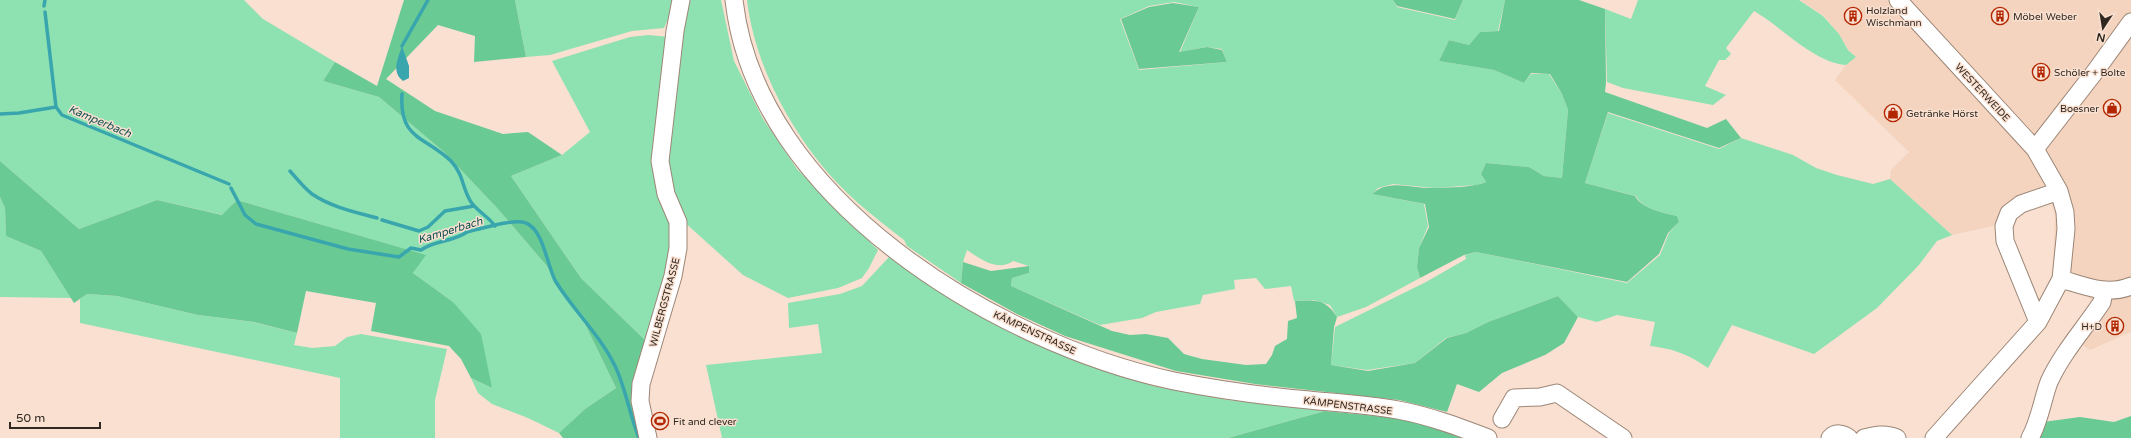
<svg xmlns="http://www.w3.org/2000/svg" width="2131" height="438" font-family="'Varela Round',sans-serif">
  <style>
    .built { fill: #f4d4bf }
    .green { fill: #8ee2b1; fill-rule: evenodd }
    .forest { fill: #69ca94 }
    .water { fill: #39a6ae }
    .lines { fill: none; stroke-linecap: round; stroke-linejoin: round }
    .stream { stroke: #39a6ae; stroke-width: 3.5 }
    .minor-casing { stroke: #9c8677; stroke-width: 19 }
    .minor { stroke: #fff; stroke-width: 17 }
    .labels { text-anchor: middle; stroke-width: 3; stroke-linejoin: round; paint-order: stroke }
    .poi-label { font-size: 10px; fill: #302720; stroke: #f9e0d0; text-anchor: start }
    .street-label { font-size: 10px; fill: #302720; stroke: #f9e0d0 }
    .water-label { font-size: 11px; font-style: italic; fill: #115054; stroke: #f9e0d0 }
  </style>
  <rect width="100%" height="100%" fill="#f9e0d0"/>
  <!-- built -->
  <path class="built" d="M1800,0H2131V332L2090,350L2078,342L2093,302L2084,293L2052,284L2055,216L2051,202L2033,205L1997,225L1952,235L1890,179L1891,170L1909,152L1835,80L1846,65L1856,57L1848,49L1839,34L1824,16Z"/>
  <!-- green -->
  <path class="green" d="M0,0H244L263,19L335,62L323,81L379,97L444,152L497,208L546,265L585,324L616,388L585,409L559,433L528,418L492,404L478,393L471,378L492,388L453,302L413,273L425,255L237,200L223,215L157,200L79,229L0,161Z
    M515,0H676L664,28L632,31L550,55L526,57Z
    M685,0H721L734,61L763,119L797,169L878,250L869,268L862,278L838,288L788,298L743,275L682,220L665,164Z
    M747,0H1393L1397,7L1455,20L1463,0H1505L1498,31L1480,32L1469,45L1449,40L1439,61L1494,70L1524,83L1531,74H1549L1562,94L1568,110L1562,178L1544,176L1529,167L1486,163L1481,174L1486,182L1476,185L1434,188L1393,184L1378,188L1372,194L1424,204L1428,226L1419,248L1417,267L1420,278L1366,307L1337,317L1330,305L1314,300L1294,301L1291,286L1265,289L1256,278L1234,280L1235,289L1203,295L1200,304L1156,312L1142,318L1100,325L1011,286L1012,278L1029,273V266L1013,261C998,272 980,259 967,250L963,262L961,283L907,246L904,240C874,217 842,192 819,162C783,116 754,59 747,0ZM1174,2L1199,7L1180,52L1206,47L1222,49L1227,62L1139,70L1120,19L1149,6Z
    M1638,0H1799L1823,16L1839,34L1848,50L1856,57L1846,65C1813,62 1782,27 1754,11L1726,48L1731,54L1725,60H1719L1705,86L1726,95L1713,105L1623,88L1607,82L1605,9L1631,19Z
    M648,35L670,37L668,210L673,252L648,343L581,278L511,176L562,155L590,132L552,61L630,37Z
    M1608,113L1719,149L1741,138L1793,155L1816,168L1837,175L1873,184L1890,179L1952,235L1937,241L1919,265L1877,308L1814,354L1732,325L1708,368C1688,354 1674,349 1650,346L1655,322L1617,315L1597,322L1578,317L1558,296L1488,322L1466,333L1446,338L1415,363L1367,370L1331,365L1335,327L1426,282L1466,259L1465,255L1476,252L1627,283L1660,255L1669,233L1679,222L1677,216C1664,213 1642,209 1636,196L1585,183Z
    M0,197L5,208L6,236L41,251L71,298L0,297Z
    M889,257L976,311L1061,353L1153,386L1228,400L1325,411L1228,438H722L706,365L822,353L818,324L789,328L788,303L840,294L862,286Z
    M87,294L117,296L198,315L253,322L297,333L294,345L312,348L335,346L347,337L361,334L447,349L435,400V438H340V378L80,323V299Z"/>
  <!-- forest -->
  <path class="forest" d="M404,0H515L526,57L474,62L475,36L438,25L386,79L435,111L503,134L528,132L562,155L511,176L581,278L648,343L644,438H563L559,433L585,409L616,388L585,324L546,265L497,208L444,152L379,97L323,81L335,62L377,86Z
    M1393,0H1463L1455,19L1397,6Z
    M1505,0H1579L1605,9L1606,82L1605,92L1707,128L1726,119L1741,138L1719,148L1608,112L1585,183L1635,196C1642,209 1664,213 1677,216L1679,222L1668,233L1659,254L1627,282L1476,252L1464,255L1420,278L1417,267L1419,248L1429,227L1425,204L1372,194C1389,178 1413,189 1434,188C1451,187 1471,188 1486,182L1481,174L1486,163L1529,167L1544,176L1562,178L1568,110L1562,94L1550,74L1531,73L1524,83L1494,70L1439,61L1449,40L1469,45L1480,32L1499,31Z
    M1173,3L1199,7L1179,52L1207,47L1222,50L1227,62L1139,69L1121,19L1149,7Z
    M0,161L79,229L157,200L222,215L237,200L426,255L413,273L453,302L481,334L492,388L471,378L461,359L449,346L371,331L376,303L306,291L297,333L254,322L198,315L117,296L87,294L74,303L41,251L6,236L5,208L0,197Z
    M963,262L991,271L1029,266V273L1012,278L1011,286L1112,331L1130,335L1146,334L1168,338L1184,354L1202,359L1246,365L1266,364L1272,355L1275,346L1287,339L1288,321L1297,318L1295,301C1315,300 1325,298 1337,317L1334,327L1331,365L1368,371L1415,363L1447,338L1466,333L1488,322L1558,296L1578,317L1564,343L1545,355L1502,373L1479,392L1457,384L1447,412L1399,400L1255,384L1176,371L1065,336L1017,314L961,283Z
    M1325,411C1374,416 1426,418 1471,438H1228Z
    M2131,416V438H2035L2043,422L2080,417L2114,422Z"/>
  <!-- water -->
  <path class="water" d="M402,46L409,66V78L403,81C391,71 398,59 402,46Z"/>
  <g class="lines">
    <!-- stream -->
    <path class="stream" d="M44,6L45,0
      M45,12L56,107L62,115L229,184
      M402,46L428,0
      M402,94C399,140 425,136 451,161C464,175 462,188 471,202C478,212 488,216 495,226
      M0,114L19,113L56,107
      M290,171C297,179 304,188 312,194C331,207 355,212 377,218
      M231,188L245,215L256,224L348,249L399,257L411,248L421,250C435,240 453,242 467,232C480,229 514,218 526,223C544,230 547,267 556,282C574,311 600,335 615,366C625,386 630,416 639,438
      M382,220L419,231L428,227L445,211L474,206"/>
    <defs>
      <path id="minor" d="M734,0C756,198 996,343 1174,381C1219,390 1264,396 1309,400C1339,403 1369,405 1398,410C1430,416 1459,427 1488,438
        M1898,0L2035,149L2059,191L2065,212L2066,229L2061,279L2038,322L1934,438
        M2035,149L2094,73L2131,22
        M2061,279C2085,286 2107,296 2131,286
        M2038,322L2005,241L2004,226L2009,213L2021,204L2059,191
        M1502,419L1514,398L1540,397L1557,393L1623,438
        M648,438L640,401L641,384L673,276L678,248V222L666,194L660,161L675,31L681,0
        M1830,438C1835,432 1843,433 1849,438
        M1864,438C1876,435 1885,433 1897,438
        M2030,438C2040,420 2042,401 2049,382C2062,353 2085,328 2102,302L2104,291"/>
    </defs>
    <!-- minor casing -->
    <use href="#minor" class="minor-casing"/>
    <!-- minor -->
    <use href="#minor" class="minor"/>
  </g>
  <!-- icons -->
  <defs>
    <symbol id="building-ring" viewBox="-11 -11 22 22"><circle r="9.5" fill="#f9e0d0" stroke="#b22601" stroke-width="1.5"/><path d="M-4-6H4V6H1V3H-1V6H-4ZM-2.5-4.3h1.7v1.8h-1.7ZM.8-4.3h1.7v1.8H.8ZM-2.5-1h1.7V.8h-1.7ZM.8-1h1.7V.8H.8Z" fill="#b22601"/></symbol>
    <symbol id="shop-ring" viewBox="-11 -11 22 22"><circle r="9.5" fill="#f9e0d0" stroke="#b22601" stroke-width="1.5"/><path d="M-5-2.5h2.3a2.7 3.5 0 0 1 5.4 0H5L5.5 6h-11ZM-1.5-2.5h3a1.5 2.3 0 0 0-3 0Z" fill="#b22601"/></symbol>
    <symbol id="stadium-ring" viewBox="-11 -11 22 22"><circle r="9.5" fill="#f9e0d0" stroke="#b22601" stroke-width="1.5"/><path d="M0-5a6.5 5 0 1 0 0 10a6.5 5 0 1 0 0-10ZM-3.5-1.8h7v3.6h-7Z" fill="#b22601"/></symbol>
  </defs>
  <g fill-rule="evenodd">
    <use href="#building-ring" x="1843" y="6" width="20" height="20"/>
    <use href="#building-ring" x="1990" y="6" width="20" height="20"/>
    <use href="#building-ring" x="2031" y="62" width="20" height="20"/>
    <use href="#shop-ring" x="2102" y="98" width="20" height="20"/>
    <use href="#shop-ring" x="1883" y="103" width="20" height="20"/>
    <use href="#building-ring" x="2105" y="316" width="20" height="20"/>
    <use href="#stadium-ring" x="650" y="411" width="20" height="20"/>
  </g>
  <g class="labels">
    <!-- poi labels -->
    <g class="poi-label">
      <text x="1866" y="14">Holzland<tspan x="1866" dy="12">Wischmann</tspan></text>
      <text x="2013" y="20">Möbel Weber</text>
      <text x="2054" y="76">Schöler + Bolte</text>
      <text x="2099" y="112" text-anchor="end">Boesner</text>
      <text x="1906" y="117">Getränke Hörst</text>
      <text x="2102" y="330" text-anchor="end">H+D</text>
      <text x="673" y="425">Fit and clever</text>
    </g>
    <!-- street labels -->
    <g class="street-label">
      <text transform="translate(1983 92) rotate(47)" y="4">WESTERWEIDE</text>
      <text transform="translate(664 302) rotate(-75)" y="4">WILBERGSTRASSE</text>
      <text transform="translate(1035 332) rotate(25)" y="4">KÄMPENSTRASSE</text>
      <text transform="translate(1348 405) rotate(7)" y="4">KÄMPENSTRASSE</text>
    </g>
    <!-- water labels -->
    <g class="water-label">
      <text transform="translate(100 121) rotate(23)" y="4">Kamperbach</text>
      <text transform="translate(450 230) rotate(-17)" y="4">Kamperbach</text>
    </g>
  </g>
  <!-- north arrow -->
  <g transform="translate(2103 28) rotate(192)" stroke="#f9e0d0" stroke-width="3" paint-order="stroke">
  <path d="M0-3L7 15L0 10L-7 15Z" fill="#302720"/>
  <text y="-6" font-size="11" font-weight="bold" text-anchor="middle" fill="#302720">N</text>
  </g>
  <!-- scale -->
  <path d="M10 422v6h90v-6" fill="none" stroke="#302720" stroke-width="2"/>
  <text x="16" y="422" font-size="12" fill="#302720" stroke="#f9e0d0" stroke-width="3" paint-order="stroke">50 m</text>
</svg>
